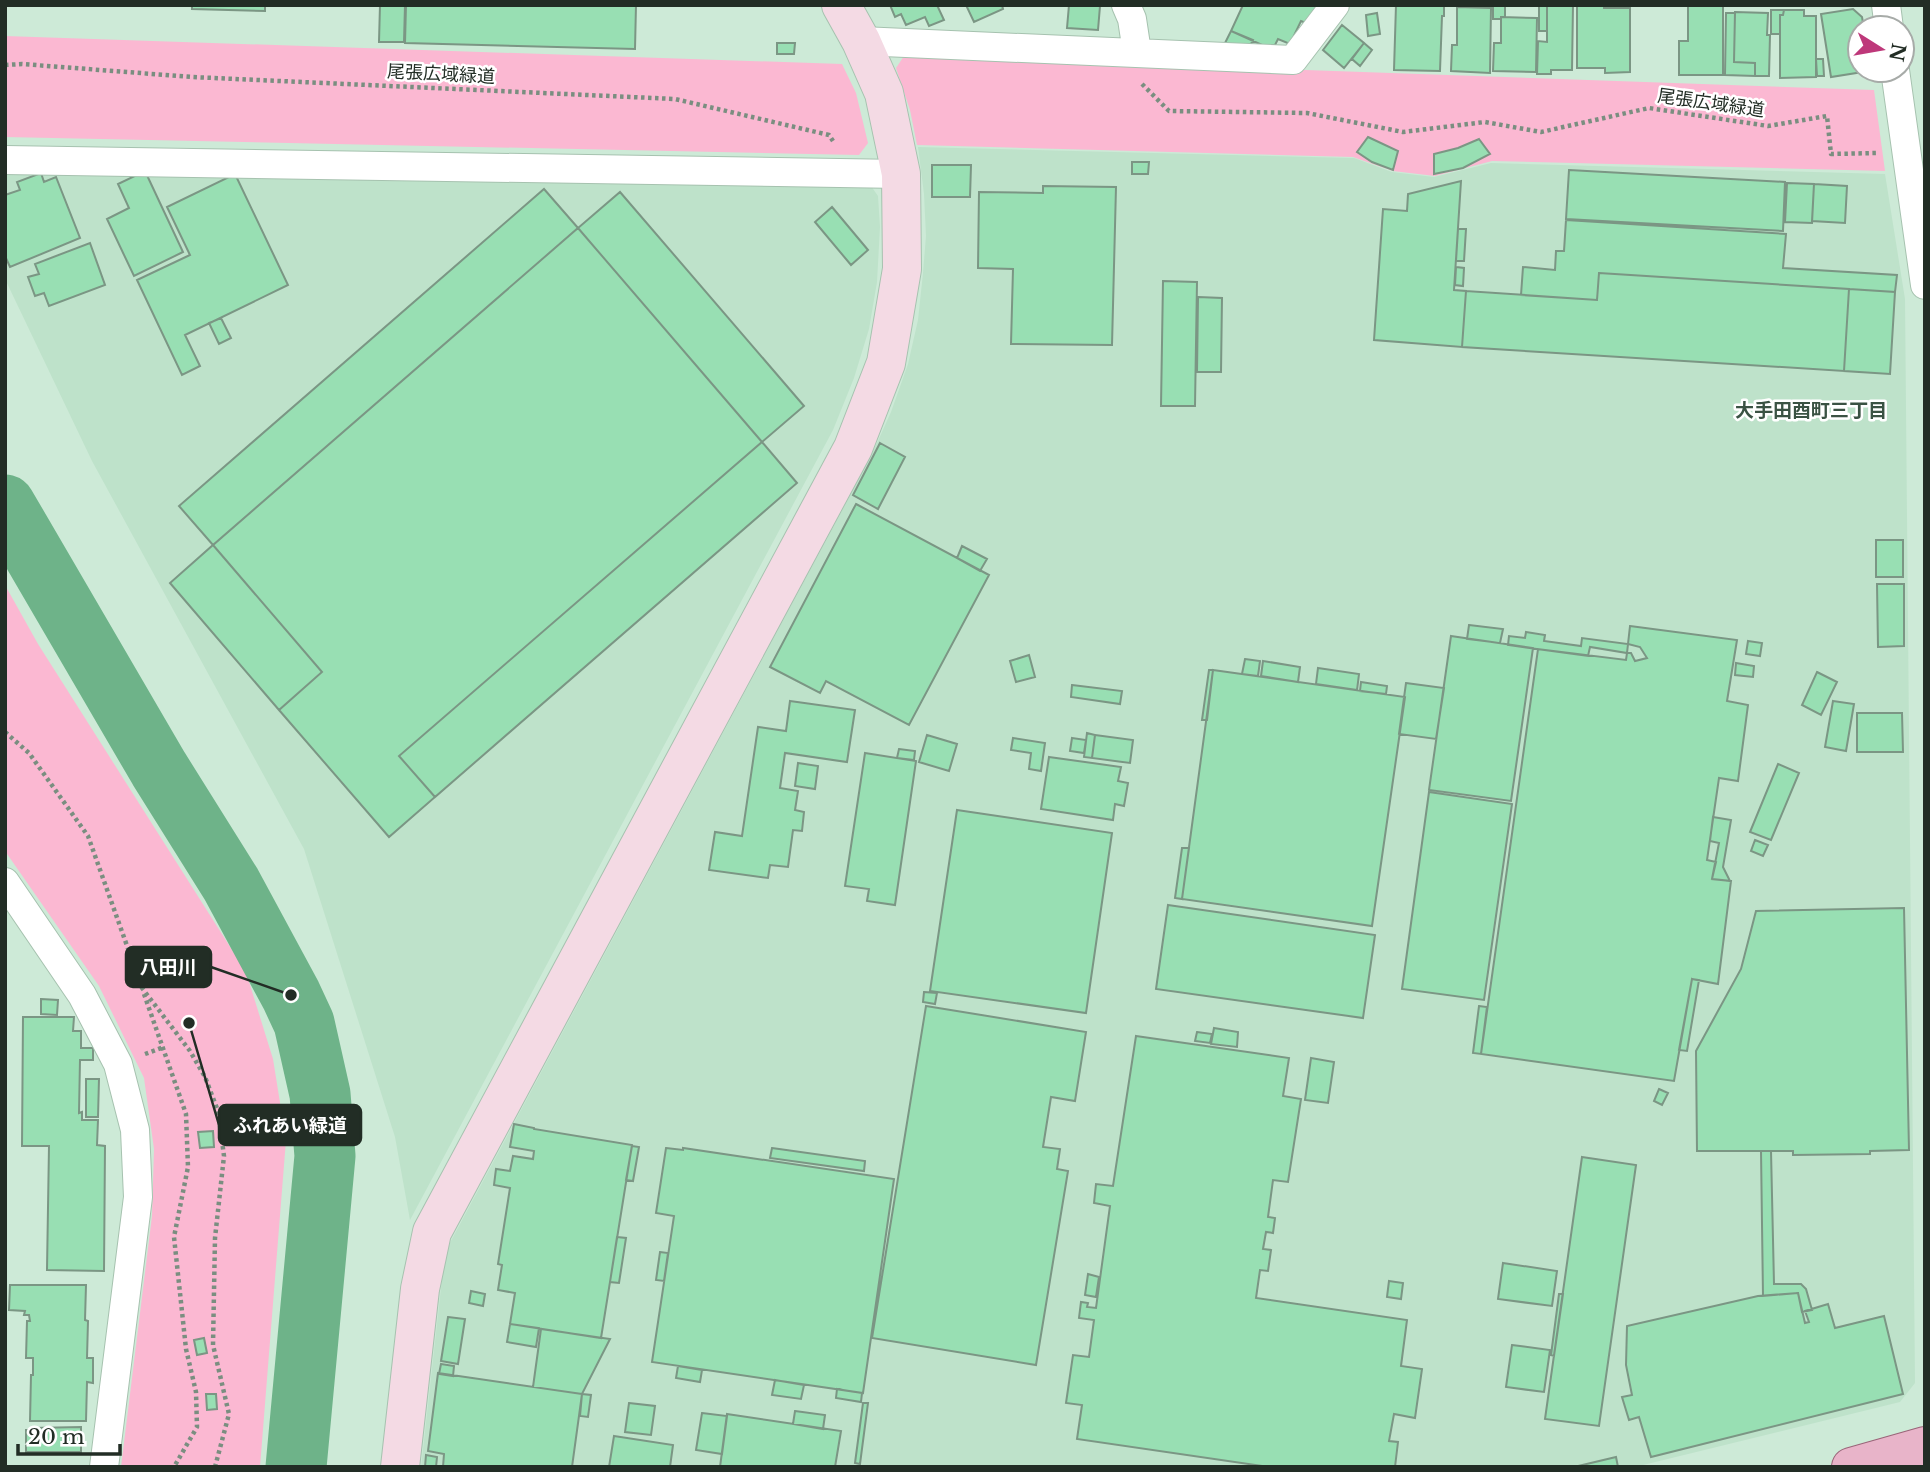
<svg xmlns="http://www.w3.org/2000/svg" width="1930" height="1472" font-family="'Libre Baskerville','Noto Sans JP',serif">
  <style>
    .built { fill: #bee2ca }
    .green { fill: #fbb8d2 }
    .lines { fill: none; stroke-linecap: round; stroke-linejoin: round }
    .river { stroke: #6eb389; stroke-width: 61 }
    .building { fill: #98dfb3; stroke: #7b9684; stroke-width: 2 }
    .street-casing { stroke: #a6c2af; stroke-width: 30 }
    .secondary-casing { stroke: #a6c2af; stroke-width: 40 }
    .primary-casing { stroke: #996478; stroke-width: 40 }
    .path { stroke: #7a8e80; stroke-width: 4.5; stroke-dasharray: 3.5 3.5; stroke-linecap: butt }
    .street { stroke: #fff; stroke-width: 28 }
    .secondary { stroke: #f4dae4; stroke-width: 38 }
    .primary { stroke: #e8b4c9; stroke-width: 38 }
    .labels { text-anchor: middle; stroke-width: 5; stroke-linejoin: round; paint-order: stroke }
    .street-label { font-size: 18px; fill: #222d25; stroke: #fff }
    .neighbourhood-label { font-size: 19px; font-weight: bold; fill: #3a5243; stroke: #fff }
    .leader { fill: none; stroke: #222d25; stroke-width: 2.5 }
    .callout-dot { fill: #222d25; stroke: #fff; stroke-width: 2.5 }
    .callout { fill: #222d25; stroke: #222d25; stroke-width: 2.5 }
    .callout-label { font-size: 19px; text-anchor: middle; font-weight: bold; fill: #fff }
  </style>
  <rect width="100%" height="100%" fill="#cdead7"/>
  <!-- built -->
  <path class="built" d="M918,147L1354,158L1392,172L1434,177L1491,163L1885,174L1905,299L1915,1383L1900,1402L1635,1467H421L445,1252L844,507L877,443L891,412L908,364L918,320L923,273L926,236L924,194Z
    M5,169L871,186L878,196L880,227L877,282L869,329L854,378L833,430L410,1220L395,1137L304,849L92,461L5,279Z"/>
  <!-- green -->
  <path class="green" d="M5,36L842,64L856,93L868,143L859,155L5,137Z
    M904,56L1874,90L1885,171L1492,161L1435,176L1393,171L1353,157L917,145L910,110L896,68Z
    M5,585L38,644L246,972L273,1059L286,1140L260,1467H121L152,1216L154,1149L144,1078L99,986L5,851Z"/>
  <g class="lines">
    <!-- river -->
    <path class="river" d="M5,505L159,769L231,884L291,995L304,1023L320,1094L325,1156L296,1467"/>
  </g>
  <!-- building -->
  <path class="building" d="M192,5H265V11L192,9Z
    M380,5H405L404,42H379Z
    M406,5H636L635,49L405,43Z
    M890,5H937L944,20L929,26L925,17L906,25L901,14L895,17Z
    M966,5H1002L1003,9L974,22Z
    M1069,5L1100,6L1098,30L1067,28Z
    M1243,5H1318L1306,23L1301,21L1290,44L1278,39L1275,45H1262L1231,31Z
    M1396,5H1444V16H1442L1440,71L1394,70Z
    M1493,5H1505V17H1501V19H1493Z
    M1539,5H1547V31H1539Z
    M1547,5H1573L1572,70H1551V74H1537L1538,41L1547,42Z
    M1577,5H1604V8H1630V72L1605,73V68H1577Z
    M1688,5H1723V75H1679V41H1688Z
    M1457,7L1491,8L1490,73L1451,71L1452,45H1457Z
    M1853,9L1862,17L1864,28H1860V70L1869,71L1831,77L1821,14Z
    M1771,10H1784L1783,15H1780V34H1771Z
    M1784,10H1804V16H1816V77L1780,78V15H1783Z
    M1735,12L1768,13L1767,35H1770L1769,76H1755V63L1734,62Z
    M1377,13L1380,34L1368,36L1366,15Z
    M1726,13H1735L1734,62L1755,63V76L1725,75Z
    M1501,17L1537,18L1536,72L1493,71L1494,43H1501Z
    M1342,25L1364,43L1344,68L1323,50Z
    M1231,31L1253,40L1250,46L1224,45Z
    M777,43H795L794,54H777Z
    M1364,43L1372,50L1360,66L1352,59Z
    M1816,59H1823L1824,76H1817Z
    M1368,137L1398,151L1393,170L1372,162L1357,152Z
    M1479,139L1490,154L1463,168L1434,174V154L1458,148Z
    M1132,162H1149L1148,174H1132Z
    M932,165H971L970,197H932Z
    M1569,170L1785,182L1783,231L1566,219Z
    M145,171L183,252L134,276L107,219L129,208L118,184Z
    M41,173L44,182L56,177L80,238L10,267L5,256V195L20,190L17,182Z
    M235,174L288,285L185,335L200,366L182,375L137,280L190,255L167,207Z
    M1461,181L1454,290L1466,291L1462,347L1374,340L1383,209L1407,211L1408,194Z
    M1787,183L1814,184L1812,223L1785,222Z
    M1814,184L1847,186L1845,223L1812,221Z
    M1043,186L1116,187L1112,345L1011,344L1013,269L978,268L979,192L1043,193Z
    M544,189L578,228L213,545L179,506Z
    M620,192L804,406L762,442L578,228Z
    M832,207L868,250L851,265L815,222Z
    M1566,220L1786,234L1783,268L1897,275L1895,292L1599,273L1597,300L1521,295L1523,267L1555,270L1556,251H1564Z
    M578,228L762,442L399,756L435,797L389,837L279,710L322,672L213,545Z
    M1458,229H1466L1464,261H1456Z
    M90,243L105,285L49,306L44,293L35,296L28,277L39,274L35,264Z
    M1456,267L1464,268L1463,286L1455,285Z
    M1599,273L1849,289L1844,371L1462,347L1466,291L1597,300Z
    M1163,281L1197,282L1195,406H1161Z
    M1849,289L1895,292L1890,374L1844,371Z
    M1198,297L1222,298L1221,372H1197Z
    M221,318L231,338L219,344L209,323Z
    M762,442L797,483L435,797L399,756Z
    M880,443L905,457L878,509L853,495Z
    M856,504L989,575L909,725L826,681L820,693L770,667Z
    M1876,540H1903V577H1876Z
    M213,545L322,672L279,710L170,583Z
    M962,546L987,559L980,571L957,558Z
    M1877,584H1904V646L1878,647Z
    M1469,625L1503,629L1500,643L1467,639Z
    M1630,626L1737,640L1727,701L1748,705L1738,781L1719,778L1707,860L1716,862L1712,879L1731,881L1718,984L1692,979L1674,1081L1481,1054L1538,649L1626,660L1627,653H1631L1635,661L1647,658L1640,647L1628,644Z
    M1526,632L1545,635L1544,641L1581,646L1582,638L1628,644L1627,653L1590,647L1588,656L1508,645L1509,636L1525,638Z
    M1451,636L1533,648L1511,801L1429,790Z
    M1748,641L1762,643L1760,656L1746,654Z
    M1029,655L1035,677L1016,682L1010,661Z
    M1245,659L1260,661L1258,676L1242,674Z
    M1263,661L1300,667L1298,682L1261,676Z
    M1736,663L1754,666L1753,677L1735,675Z
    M1318,668L1359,674L1357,690L1316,684Z
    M1209,670H1213L1207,720H1202Z
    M1213,670L1405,697L1372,926L1182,899Z
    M1817,672L1837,682L1821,715L1802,705Z
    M1361,682L1387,686L1386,694L1360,691Z
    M1406,683L1444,688L1436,739L1399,734Z
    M1072,685L1122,691L1120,704L1071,697Z
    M790,701L855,710L847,762L785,753L780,788L798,791L795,810L804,812L802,831L793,830L788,867L770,865L768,878L709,870L715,832L742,836L758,727L786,731Z
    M1833,701L1854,704L1846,751L1825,747Z
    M1857,713H1902L1903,752H1857Z
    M1087,733L1095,735L1092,758L1084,757Z
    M927,735L957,744L949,771L919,762Z
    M1095,735L1133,740L1130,763L1092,758Z
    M1013,738L1045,743L1041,771L1029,769L1031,753L1011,750Z
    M1072,738L1086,740L1084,753L1070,751Z
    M899,749L915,751L914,760L897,758Z
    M865,753L916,761L895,905L867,901L869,889L845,886Z
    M1049,757L1121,767L1118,781L1128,783L1124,806L1115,804L1113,820L1041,809Z
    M798,763L818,766L815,789L795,786Z
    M1778,764L1799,773L1771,840L1750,832Z
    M1429,792L1512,804L1484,1000L1402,989Z
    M957,810L1112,833L1086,1013L930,991Z
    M1713,817L1731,820L1723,867L1730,881L1712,879L1719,843L1710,841Z
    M1755,840L1768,845L1763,856L1751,851Z
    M1182,848H1189L1182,899L1175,898Z
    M1168,905L1375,935L1363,1018L1156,989Z
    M1904,908L1909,1150L1870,1151V1154L1793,1155V1151H1697L1696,1051L1741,969L1756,911Z
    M1692,979L1699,980L1687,1051L1679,1050Z
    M924,992L937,993L935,1004L923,1002Z
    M41,999L58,1000L57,1015L41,1014Z
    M926,1006L1086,1032L1075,1101L1051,1097L1043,1147L1060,1149L1057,1169L1068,1171L1036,1365L872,1338Z
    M1479,1006L1487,1007L1481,1054L1473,1053Z
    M23,1017H74L73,1031H81V1048H93V1060H80L79,1113L82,1112V1120H98L97,1145L105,1146L104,1271L47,1270L49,1146H22Z
    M1214,1028L1238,1032L1237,1047L1211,1044Z
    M1197,1032L1212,1034L1210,1043L1195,1041Z
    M1136,1036L1289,1058L1283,1096L1301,1099L1288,1182L1273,1180L1268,1217L1275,1218L1273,1233L1266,1232L1263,1249L1271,1250L1268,1271L1260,1270L1256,1298L1407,1320L1401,1366L1422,1369L1415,1418L1394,1414L1389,1441L1398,1442L1395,1467H1269L1077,1439L1082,1405L1066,1403L1073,1355L1089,1357L1094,1320L1079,1318L1081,1302L1088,1303L1087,1307L1096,1308L1110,1206L1094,1203L1096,1184L1113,1186Z
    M1311,1058L1334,1062L1328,1103L1305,1100Z
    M86,1079H99L98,1117H86Z
    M1659,1089L1668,1093L1662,1105L1654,1101Z
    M514,1124L534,1128V1129L632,1145L601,1338L510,1324L515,1293L498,1290L502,1265L498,1264L510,1188L494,1185L496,1169L510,1171L513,1156L533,1159L534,1151L510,1147Z
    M213,1131L214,1147L200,1148L198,1132Z
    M632,1146L639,1147L633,1181L626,1180Z
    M666,1148L683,1150V1148L894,1179L863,1393L652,1362L674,1216L656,1213Z
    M772,1148L865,1161L864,1171L770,1158Z
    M1761,1151H1771L1774,1284H1801L1806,1289L1812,1310L1802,1312L1798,1293L1763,1296Z
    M1582,1157L1636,1165L1599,1426L1545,1419Z
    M617,1237L626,1238L619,1283L610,1282Z
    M660,1252L668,1253L664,1281L656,1280Z
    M1503,1263L1557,1271L1552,1306L1498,1299Z
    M1088,1274L1099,1277L1096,1297L1085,1295Z
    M1389,1281L1403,1283L1401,1299L1387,1297Z
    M10,1285H86L85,1320L88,1321L87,1358H93V1383L87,1382L86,1421H30L31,1375H33V1358H26L27,1321H30L29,1315H24L25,1311L9,1310Z
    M471,1291L485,1294L483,1306L469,1303Z
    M1798,1293L1805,1323L1809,1322L1805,1311L1828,1304L1835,1328L1884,1316L1903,1394L1651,1457L1639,1417L1629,1420L1622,1397L1632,1395L1626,1365L1627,1326L1758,1296Z
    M1559,1294H1563L1554,1356L1551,1355Z
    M448,1317L465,1319L458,1364L441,1361Z
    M510,1324L539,1328L536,1347L507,1342Z
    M541,1329L610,1339L582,1394L533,1387Z
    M204,1338L207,1353L197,1355L194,1340Z
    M1512,1345L1550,1350L1544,1392L1506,1387Z
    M441,1364L454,1366L453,1376L439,1374Z
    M678,1366L702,1370L700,1382L676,1378Z
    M438,1373L582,1394L572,1467H443L444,1454L428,1451Z
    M775,1380L804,1385L801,1399L772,1395Z
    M837,1389L862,1393L861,1402L836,1398Z
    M206,1394H216L217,1409L207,1410Z
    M582,1394L591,1395L588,1417L580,1416Z
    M629,1403L655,1406L651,1435L625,1432Z
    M863,1403H868L860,1464L855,1463Z
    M795,1411L825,1415L823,1429L793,1424Z
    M702,1413L727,1416L722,1454L696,1450Z
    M727,1414L841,1431L835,1467H720Z
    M81,1427V1452H26V1430H32V1428Z
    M614,1436L673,1445L670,1467H609Z
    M426,1455L437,1457L436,1467H425Z
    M1616,1457L1618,1467H1574Z"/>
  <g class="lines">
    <defs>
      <path id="street" d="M1126,5L1132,19L1137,52
        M1886,5L1889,28
        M861,41L1293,60L1335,5
        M1895,70L1925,285
        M5,160L901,174
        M5,882L82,995L118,1064L135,1130L138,1197L104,1467"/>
      <path id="secondary" d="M400,1467L420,1289L432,1232L853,448L886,363L902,269L901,174L884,93L861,41L841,5"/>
      <path id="primary" d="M1851,1467L1925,1446"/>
    </defs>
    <!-- street casing -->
    <use href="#street" class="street-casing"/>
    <!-- secondary casing -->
    <use href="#secondary" class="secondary-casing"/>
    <!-- primary casing -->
    <use href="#primary" class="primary-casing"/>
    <!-- path -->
    <path class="path" d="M5,65L22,64L192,77L675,99L829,135L833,141
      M1142,84L1169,111L1307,113L1403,132L1485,122L1541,132L1649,108L1768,126L1827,116L1831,154L1877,153
      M5,732L29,753L88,836L142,988L190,1051L205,1077L218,1111L224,1156L215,1238L213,1345L229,1414L215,1467
      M144,994L186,1114L188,1167L174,1237L186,1349L196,1392L197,1427L174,1467
      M145,1054L164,1047"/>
    <!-- street -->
    <use href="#street" class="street"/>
    <!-- secondary -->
    <use href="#secondary" class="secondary"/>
    <!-- primary -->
    <use href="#primary" class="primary"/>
  </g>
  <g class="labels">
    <!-- street labels -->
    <g class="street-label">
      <text transform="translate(441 74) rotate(3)" y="6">尾張広域緑道</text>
      <text transform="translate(1711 103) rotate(8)" y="6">尾張広域緑道</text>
    </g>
    <!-- neighbourhood labels -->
    <g class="neighbourhood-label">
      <text x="1811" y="417">大手田酉町三丁目</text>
    </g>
  </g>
  <!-- callouts -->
  <path class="leader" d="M291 995L211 967M189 1023L219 1125"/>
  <g class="callout-dot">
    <circle cx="291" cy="995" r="7"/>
    <circle cx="189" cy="1023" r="7"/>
  </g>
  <g class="callout">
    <rect x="126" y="947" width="85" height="40" rx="7"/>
    <rect x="219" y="1105" width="142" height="40" rx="7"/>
  </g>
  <g class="callout-label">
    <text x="168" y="974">八田川</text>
    <text x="290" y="1132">ふれあい緑道</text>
  </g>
  <!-- border -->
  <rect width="1930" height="1472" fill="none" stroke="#222d25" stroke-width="14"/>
  <!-- north arrow -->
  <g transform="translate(1881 49) rotate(101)"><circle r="33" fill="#ffffff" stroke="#a7aba8" stroke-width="2"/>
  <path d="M0-5L12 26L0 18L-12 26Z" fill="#be387a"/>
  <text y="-10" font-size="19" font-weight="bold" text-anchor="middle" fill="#222d25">N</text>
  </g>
  <!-- scale -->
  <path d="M18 1444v10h102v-10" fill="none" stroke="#222d25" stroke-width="3.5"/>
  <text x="28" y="1444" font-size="21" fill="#222d25" stroke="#ffffff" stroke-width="5" paint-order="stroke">20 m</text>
</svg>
